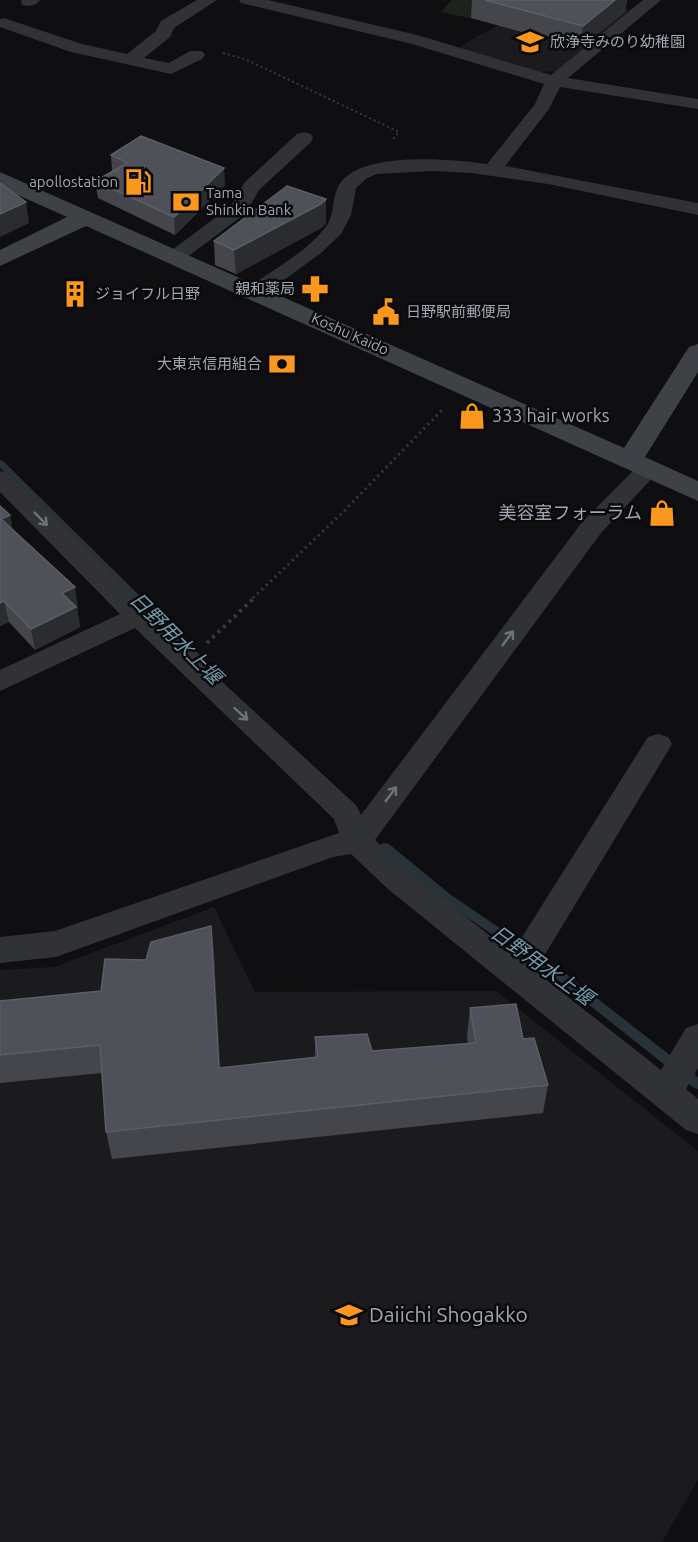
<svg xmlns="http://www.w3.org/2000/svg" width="698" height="1542" font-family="Ubuntu,'Noto Sans JP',sans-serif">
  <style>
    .built { fill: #1b1b1e }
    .green { fill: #1b231c }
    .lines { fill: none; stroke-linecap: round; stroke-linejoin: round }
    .stream { fill: #283339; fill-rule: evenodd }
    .path-far2 { stroke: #36393d; stroke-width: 2; stroke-dasharray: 2 3; stroke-linecap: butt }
    .path-far1 { stroke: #36393d; stroke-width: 3; stroke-dasharray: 2 4; stroke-linecap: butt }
    .path { stroke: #36393d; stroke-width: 4; stroke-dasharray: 3 4.5; stroke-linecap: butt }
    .street { fill: #303236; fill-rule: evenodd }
    .secondary { fill: #3e4146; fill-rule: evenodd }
    .wall { fill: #45464c }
    .shaded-wall { fill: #2b2c30 }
    .building { fill: #4e5157; stroke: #5b5e65; stroke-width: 1.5 }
    .oneway { stroke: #6d727a }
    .labels { text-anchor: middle; stroke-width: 5; stroke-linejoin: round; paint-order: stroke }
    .far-poi-label { font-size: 15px; fill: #9fa7b2; stroke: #0a0a0c; text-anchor: start }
    .far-street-label { font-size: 15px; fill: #9fa7b2; stroke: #0a0a0c }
    .poi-label { font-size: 18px; fill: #9fa7b2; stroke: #0a0a0c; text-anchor: start }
    .water-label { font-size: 20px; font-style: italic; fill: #739bb0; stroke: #0a0a0c }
    .near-poi-label { font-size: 21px; fill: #9fa7b2; stroke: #0a0a0c; text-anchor: start }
  </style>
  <rect width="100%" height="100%" fill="#0f0f11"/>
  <!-- built -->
  <path class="built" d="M599,3L630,10L559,71L540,72L459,48L477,36L520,15Z
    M214,907L255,992L496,991L698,1151V1480L662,1542H0V970L54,967Z"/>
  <!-- green -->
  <path class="green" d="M452,0H492L474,19L441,12Z"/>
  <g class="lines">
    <!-- stream -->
    <path class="stream" d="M0,460L3,461L219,674L220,676L219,678H211L0,468Z
      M385,843L389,844L451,895L557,967L698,1077V1089L694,1088L549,973L443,901L381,850L380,847L381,844Z"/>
    <!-- path-far2 -->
    <path class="path-far2" d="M223,53L247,60L399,132L391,141"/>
    <!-- path-far1 -->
    <path class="path-far1" d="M253,598L341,514L444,408"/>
    <!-- path -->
    <path class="path" d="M207,643L255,597"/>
    <!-- street -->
    <path class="street" d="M21,0H40C36,6 29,7 22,5Z
      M197,0H217L174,28L170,37L144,58L169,63L190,51H202L205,55L202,59L171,74L71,52L0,27V19L4,18L82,44L127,54L156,31L161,21Z
      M239,0H268L417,35L551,75L643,0H661L568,78L698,99V109L560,87L549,109L505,166L698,203V215L548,184L471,173L433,171L377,174L367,178L356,188L351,215L341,234L321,253L262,296L255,298L248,296L245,292L248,288C273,269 309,251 327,225C336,212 331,195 341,182C365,151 452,159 487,164L535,104L544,84L412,44L241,3Z
      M304,132L311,134L313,138L311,142L259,190L246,213L182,261H168L165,257L168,253L231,206L244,183L297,134Z
      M649,461L657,463L661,468L657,473L601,533L375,840L410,873L512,953L648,737L658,734L668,737L672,744L668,751L535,971L661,1070L686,1028L698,1024V1068L686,1089L698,1099V1134L686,1130L388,889L351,854L333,857L56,957L0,963V937L55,931L339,833L334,819L135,628L0,691V670L120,614L0,492V471L8,473L195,657L356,805L361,815L583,521L641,463Z"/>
    <!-- secondary -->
    <path class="secondary" d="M0,172L624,448L689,347L698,344V372L645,457L698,481V501L86,226L0,266V250L67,217L0,187Z"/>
  </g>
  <!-- wall -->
  <path class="wall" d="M472,0H627L625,12L580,48L471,18Z
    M111,155L225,185L175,235L98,198L95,181L112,171Z
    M326,223L321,228L236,274L215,265L214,241Z
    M0,506L10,515L12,530L78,608L77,609L80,627L35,650L9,622L0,626Z
    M211,926L214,955L220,1068L315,1057V1037L372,1051L468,1044L467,1036L470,1008L523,1039L548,1085L543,1113L112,1159L106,1132L102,1073L0,1083V1001L101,991L146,960Z"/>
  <!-- shaded-wall -->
  <path class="shaded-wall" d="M615,0H627L625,12L580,48L583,26Z
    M224,168L225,185L175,235L174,217Z
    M326,199V223L321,228L236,274L234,250Z
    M26,202L29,223L0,237V214Z
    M10,515L14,536L1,519Z
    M75,587L78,608L77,609L80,627L35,650L31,629L62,593Z
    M4,601L9,622L0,626V603Z
    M211,926L214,955L222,1095L219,1068Z"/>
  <!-- building -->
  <path class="building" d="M485,0H615L583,26Z
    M141,136L224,168L174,217L95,181L128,163L111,155Z
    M0,183L26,202L0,214Z
    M287,186L326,199L321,204L234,250L214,241Z
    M0,506L10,515L1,519L75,587L62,593L76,607L31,629L4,601L0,603Z
    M211,926L219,1068L318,1057L315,1037L367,1034L372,1051L476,1043L470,1008L516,1004L523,1039L534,1038L548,1085L106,1132L100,1045L0,1055V1001L101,991L105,959L146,960L151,942Z"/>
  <!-- one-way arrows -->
  <defs><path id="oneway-shaft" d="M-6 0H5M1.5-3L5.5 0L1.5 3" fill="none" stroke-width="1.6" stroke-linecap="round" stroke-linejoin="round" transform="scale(1.5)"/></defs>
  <g class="oneway">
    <use href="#oneway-shaft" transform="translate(41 519) rotate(45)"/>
    <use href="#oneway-shaft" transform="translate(508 638) rotate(-53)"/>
    <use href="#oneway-shaft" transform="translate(241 714) rotate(42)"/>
    <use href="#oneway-shaft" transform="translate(391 794) rotate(-53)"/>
  </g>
  <!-- icons -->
  <defs>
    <symbol id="school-bare" viewBox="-9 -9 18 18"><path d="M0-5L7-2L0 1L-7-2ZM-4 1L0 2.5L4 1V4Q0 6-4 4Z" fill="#fb971d" stroke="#0a0a0c" stroke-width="2.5" paint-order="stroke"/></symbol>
    <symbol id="fuel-bare" viewBox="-9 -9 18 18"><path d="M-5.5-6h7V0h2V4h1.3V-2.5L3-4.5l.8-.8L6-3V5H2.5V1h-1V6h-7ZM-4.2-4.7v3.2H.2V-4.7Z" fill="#fb971d" stroke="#0a0a0c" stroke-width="2.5" paint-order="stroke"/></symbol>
    <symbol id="bank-bare" viewBox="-9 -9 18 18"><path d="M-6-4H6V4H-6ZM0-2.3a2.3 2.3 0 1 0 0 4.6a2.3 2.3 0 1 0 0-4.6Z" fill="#fb971d" stroke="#0a0a0c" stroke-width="2.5" paint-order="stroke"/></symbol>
    <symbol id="pharmacy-bare" viewBox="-9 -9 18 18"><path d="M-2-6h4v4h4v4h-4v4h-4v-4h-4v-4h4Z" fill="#fb971d" stroke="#0a0a0c" stroke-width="2.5" paint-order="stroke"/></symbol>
    <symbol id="building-bare" viewBox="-9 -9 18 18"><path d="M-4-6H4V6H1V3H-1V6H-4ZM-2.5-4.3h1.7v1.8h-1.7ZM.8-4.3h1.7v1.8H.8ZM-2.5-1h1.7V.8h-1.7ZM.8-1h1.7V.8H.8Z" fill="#fb971d" stroke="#0a0a0c" stroke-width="2.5" paint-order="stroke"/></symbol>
    <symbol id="civic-bare" viewBox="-9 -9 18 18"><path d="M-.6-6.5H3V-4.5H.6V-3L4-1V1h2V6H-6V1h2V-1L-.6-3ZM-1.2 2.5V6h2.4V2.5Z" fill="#fb971d" stroke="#0a0a0c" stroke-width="2.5" paint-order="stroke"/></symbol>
    <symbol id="shop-bare" viewBox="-9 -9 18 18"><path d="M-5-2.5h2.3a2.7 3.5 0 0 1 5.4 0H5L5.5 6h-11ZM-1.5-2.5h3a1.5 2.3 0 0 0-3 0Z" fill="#fb971d" stroke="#0a0a0c" stroke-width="2.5" paint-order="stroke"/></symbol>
  </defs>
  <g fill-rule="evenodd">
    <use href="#school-bare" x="511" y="23" width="38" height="38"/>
    <use href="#fuel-bare" x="119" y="163" width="38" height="38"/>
    <use href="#bank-bare" x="167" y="183" width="38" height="38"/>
    <use href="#pharmacy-bare" x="296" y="270" width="38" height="38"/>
    <use href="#building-bare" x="56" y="275" width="38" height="38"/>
    <use href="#civic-bare" x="367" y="293" width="38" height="38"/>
    <use href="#bank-bare" x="263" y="345" width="38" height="38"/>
    <use href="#shop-bare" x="453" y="397" width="38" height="38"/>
    <use href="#shop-bare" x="643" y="494" width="38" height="38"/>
    <use href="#school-bare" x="330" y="1296" width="38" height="38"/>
  </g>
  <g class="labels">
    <!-- far-poi labels -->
    <g class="far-poi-label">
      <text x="550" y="47">欣浄寺みのり幼稚園</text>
      <text x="118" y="187" text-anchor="end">apollostation</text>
      <text x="206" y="198">Tama<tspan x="206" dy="17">Shinkin Bank</tspan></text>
      <text x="295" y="294" text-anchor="end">親和薬局</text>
      <text x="95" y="299">ジョイフル日野</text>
      <text x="406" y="317">日野駅前郵便局</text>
      <text x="262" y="369" text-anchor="end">大東京信用組合</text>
    </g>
    <!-- far-street labels -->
    <g class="far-street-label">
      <text transform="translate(350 334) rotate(24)" y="5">Koshu Kaido</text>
    </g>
    <!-- poi labels -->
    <g class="poi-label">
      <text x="492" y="422">333 hair works</text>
      <text x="642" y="519" text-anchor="end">美容室フォーラム</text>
    </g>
    <!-- water labels -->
    <g class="water-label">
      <text transform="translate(176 638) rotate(45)" y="7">日野用水上堰</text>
      <text transform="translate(542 965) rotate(36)" y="7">日野用水上堰</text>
    </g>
    <!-- near-poi labels -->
    <g class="near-poi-label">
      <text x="369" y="1322">Daiichi Shogakko</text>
    </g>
  </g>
</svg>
